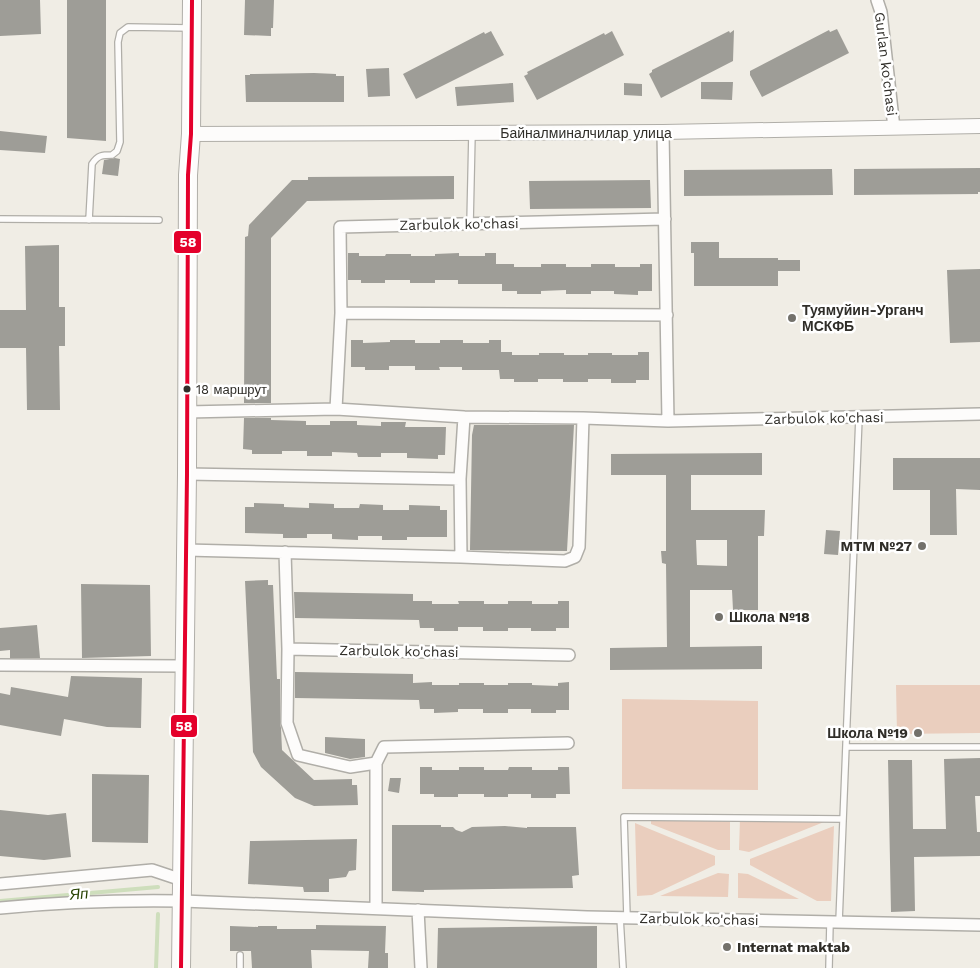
<svg xmlns="http://www.w3.org/2000/svg" width="980" height="968" font-family="'Work Sans',sans-serif">
  <style>
    .green { fill: #eacebe }
    .lines { fill: none; stroke-linecap: round; stroke-linejoin: round }
    .stream { stroke: #cedebc; stroke-width: 4 }
    .building { fill: #9e9d97; fill-rule: evenodd }
    .service-casing { stroke: #b0aea8; stroke-width: 8 }
    .minor-casing { stroke: #b0aea8; stroke-width: 14 }
    .tertiary-casing { stroke: #b0aea8; stroke-width: 16 }
    .primary-casing { stroke: #b0aea8; stroke-width: 20 }
    .service { stroke: #fdfcfb; stroke-width: 5.5 }
    .minor { stroke: #fdfcfb; stroke-width: 11 }
    .tertiary { stroke: #fdfcfb; stroke-width: 14 }
    .primary { stroke: #fdfcfb; stroke-width: 18 }
    .bus-1-casing { stroke: #fff; stroke-width: 8 }
    .bus-1 { stroke: #e4002b; stroke-width: 4 }
    .poi-dot { fill: #73716b; stroke: #fff; stroke-width: 2 }
    .bus-dot { fill: #302e29; stroke: #fff; stroke-width: 2 }
    .labels { text-anchor: middle; stroke-width: 5; stroke-linejoin: round; paint-order: stroke }
    .bus-label { font-size: 13px; fill: #302e29; stroke: #fff; text-anchor: start }
    .street-label { font-size: 14px; fill: #302e29; stroke: #fff }
    .poi-label { font-size: 14px; font-weight: bold; fill: #302e29; stroke: #fff; text-anchor: start }
    .water-label { font-size: 15px; font-style: italic; fill: #264100; stroke: #fff }
    .line-badge { stroke: #fff; stroke-width: 2 }
    .badge-label { font-size: 14px; text-anchor: middle; font-weight: bold; fill: #fff }
  </style>
  <rect width="100%" height="100%" fill="#f0ede5"/>
  <!-- green -->
  <path class="green" d="M896,685H980V733L897,734Z
    M622,699L758,701V790L622,789Z
    M740,819L824,822L749,852L739,850Z
    M651,821H730V850H718L651,824Z
    M635,823L715,856V865L652,895L637,896Z
    M834,826L831,901H817L750,865V859Z
    M718,873L729,874L728,897L660,896Z
    M738,873L748,874L799,899L738,898Z"/>
  <g class="lines">
    <!-- stream -->
    <path class="stream" d="M0,901L158,887
      M156,968L158,914"/>
  </g>
  <!-- building -->
  <path class="building" d="M0,0H40L41,34L0,36Z
    M67,0H106V141L67,138Z
    M245,0H274L273,28H271V36L244,35Z
    M837,29L849,53L762,97L750,75V71L829,30L830,32Z
    M734,30L733,61L661,98L649,74L652,72V70L729,31L730,33Z
    M491,31L504,55L416,99L403,74L484,32L485,34Z
    M612,31L624,55L537,100L524,76L528,74L527,72L604,33L605,35Z
    M389,68L390,96L368,97L366,69Z
    M314,73L336,74V76H344V102H246L245,75H250V74Z
    M701,82H733L732,100L701,99Z
    M513,83L514,102L457,106L455,87Z
    M624,83L642,84V96L624,95Z
    M0,131L47,136L45,153L0,150Z
    M115,158L120,159L118,176L102,174L104,160Z
    M980,168V192H978V194L854,195V169Z
    M832,169L833,195L684,196V170Z
    M454,176V199L307,201L271,238V403H244L245,237L248,236L249,225L292,180H308V177Z
    M650,180L651,208L530,209L529,181Z
    M691,242H719V258H778V260H800V271H778V286H694V253H691Z
    M59,245V307H65V346H59L60,410H27L26,348H0V310H26L25,246Z
    M348,253H359V256H385L386,254H411V256H435V254L459,253V256H485V253H496V264H514V267H541V264H566V267H591V264H615V267H640V264H652V291H638V295L614,294V291H591V294H566V290L541,291V294H517V291H502V284H458V280H435V283H410V280H385V283H361V280H348Z
    M980,269V342L950,343L947,270Z
    M351,340H363V343L390,342V340H415V343H440V340H463V343H489V340H501V352H512V355H539V353H564V355H588V353H612V355H638V352H649V380H636V383H611V379H588V382H563V379H538V382H514V379H500L499,370H462V367H439L440,370H415V366H389V370H365V367H351Z
    M244,418H271V420L306,421V425H330V421H357V425L381,426V422H406L405,427H446L445,455H438V459L407,458V453H381V457H358L357,453L332,452V456H307V451H282V454H252V450L243,449Z
    M474,425H574L567,551L470,550L472,435Z
    M762,453V475H691V510H765L764,536H758V610H733L732,590H690V647L762,646V669L610,670V648L667,647L666,564L662,563L661,551H666V475H611V454ZM696,540H727V566L697,565Z
    M893,458H980V490L956,489L957,535H930V490H893Z
    M254,503L284,504V507L309,508V503L334,504V508H359L360,504L383,505V510H409V505L440,506V510H447V537H407V540H382V536H358V540L332,539V534H307V538H283V534L245,533V507H254Z
    M826,530L840,531L838,555L824,554Z
    M268,580V585H273L277,679H280V723L281,728L282,750L314,780L352,779V785H357L358,805L314,806L295,798L261,767L253,752L245,581Z
    M81,584L150,585L151,656L82,658Z
    M294,592L413,594V601H432V604H459L458,601H484V604H508V601H532V604H558V601H569V628H556V631H531V628H508V631H483V627H458V631H434V628H420L419,620L295,618Z
    M37,625L40,658H10V650L0,651V628Z
    M295,672L413,674V683L432,682V685H459V683H484V685H508V683H532V685L558,686V683L569,682V710H556V713H531V709H508V713H483V709H458V712L434,713V709H420L419,700L295,698Z
    M71,676L142,678L141,728L107,727L64,719L61,736L0,725V693L10,695L11,687L68,697Z
    M325,737L365,739V757L350,759L325,753Z
    M980,758V796H975L977,832H980V856L914,857L915,911L891,912L888,760H912L913,829H946L944,759Z
    M420,767H432V770H459V767H484V770H508L509,767H532V770H558V767H569L570,794H556V798H531V794H508V797H484V794H458V797H434V794H420Z
    M92,774L149,775L148,843L92,842Z
    M390,778H401L399,793L388,791Z
    M0,810L48,815L66,813L71,857L44,860L0,856Z
    M392,825H441V827H453L456,830L462,832L472,827L505,826L527,828V827H576L579,875L572,876L573,888L424,890V892L392,891Z
    M357,839L356,870L349,871L346,877L329,879V892H304L303,887L248,884L250,841Z
    M316,925L386,926L385,953H388V968H368L369,951L311,950L312,968H252L251,951H230V926L258,927V926H277V929H316Z
    M597,926V968H437L438,928Z"/>
  <g class="lines">
    <defs>
      <path id="service" d="M0,219L159,220
        M89,220L92,164C98,155 102,155 112,155L117,151L120,142L118,42L120,33L128,27L191,28
        M470,224L472,133
        M846,747H980
        M620,917L623,968
        M627,917L624,817L843,819
        M839,922L859,417
        M240,955V968
        M829,968L830,922"/>
      <path id="minor" d="M877,0L881,12L894,128
        M341,313L667,315
        M187,412L336,409
        M464,417L336,409L341,313L340,227L665,219
        M668,421L980,414
        M187,474L460,479
        M186,550L461,557L460,479L464,417L583,418L668,421L663,132
        M285,552L288,649L569,655
        M461,557L565,561L575,557L579,547L583,418
        M288,649L287,723L298,755L350,767L376,763L384,747L568,743
        M0,665L185,666
        M0,884L152,870L182,880
        M0,908C61,902 122,900 183,901L587,917L980,925
        M376,908V763
        M418,910L421,968"/>
      <path id="tertiary" d="M191,134L663,132L980,126"/>
      <path id="primary" d="M181,968L187,474L188,175L191,134L192,0"/>
    </defs>
    <!-- service casing -->
    <use href="#service" class="service-casing"/>
    <!-- minor casing -->
    <use href="#minor" class="minor-casing"/>
    <!-- tertiary casing -->
    <use href="#tertiary" class="tertiary-casing"/>
    <!-- primary casing -->
    <use href="#primary" class="primary-casing"/>
    <!-- service -->
    <use href="#service" class="service"/>
    <!-- minor -->
    <use href="#minor" class="minor"/>
    <!-- tertiary -->
    <use href="#tertiary" class="tertiary"/>
    <!-- primary -->
    <use href="#primary" class="primary"/>
    <defs>
      <path id="bus-1" d="M181,968L187,474L188,175L191,134L192,0"/>
    </defs>
    <!-- bus-1 casing -->
    <use href="#bus-1" class="bus-1-casing"/>
    <!-- bus-1 -->
    <use href="#bus-1" class="bus-1"/>
  </g>
  <!-- markers -->
  <g class="poi-dot">
    <circle cx="792" cy="318" r="5"/>
    <circle cx="922" cy="546" r="5"/>
    <circle cx="719" cy="617" r="5"/>
    <circle cx="918" cy="733" r="5"/>
    <circle cx="727" cy="947" r="5"/>
  </g>
  <circle class="bus-dot" cx="187" cy="389" r="4.5"/>
  <g class="labels">
    <!-- bus labels -->
    <g class="bus-label">
      <text x="196" y="394">18 маршрут</text>
    </g>
    <!-- street labels -->
    <g class="street-label">
      <text transform="translate(886 64) rotate(83)" y="5">Gurlan ko'chasi</text>
      <text x="586" y="138">Байналминалчилар улица</text>
      <text transform="translate(459 224) rotate(-1)" y="5">Zarbulok ko'chasi</text>
      <text transform="translate(824 418) rotate(-1)" y="5">Zarbulok ko'chasi</text>
      <text transform="translate(399 651) rotate(1)" y="5">Zarbulok ko'chasi</text>
      <text transform="translate(699 919) rotate(1)" y="5">Zarbulok ko'chasi</text>
    </g>
    <!-- poi labels -->
    <g class="poi-label">
      <text x="802" y="315">Туямуйин-Урганч<tspan x="802" dy="16">МСКФБ</tspan></text>
      <text x="912" y="551" text-anchor="end">MTM №27</text>
      <text x="729" y="622">Школа №18</text>
      <text x="908" y="738" text-anchor="end">Школа №19</text>
      <text x="737" y="952">Internat maktab</text>
    </g>
    <!-- water labels -->
    <g class="water-label">
      <text transform="translate(79 894) rotate(-5)" y="5">Яп</text>
    </g>
  </g>
  <g class="line-badge">
    <rect x="173" y="230" width="29" height="24" rx="5" fill="#e4002b"/>
    <rect x="170" y="714" width="28" height="24" rx="5" fill="#e4002b"/>
  </g>
  <g class="badge-label">
    <text x="188" y="247">58</text>
    <text x="184" y="731">58</text>
  </g>
</svg>
